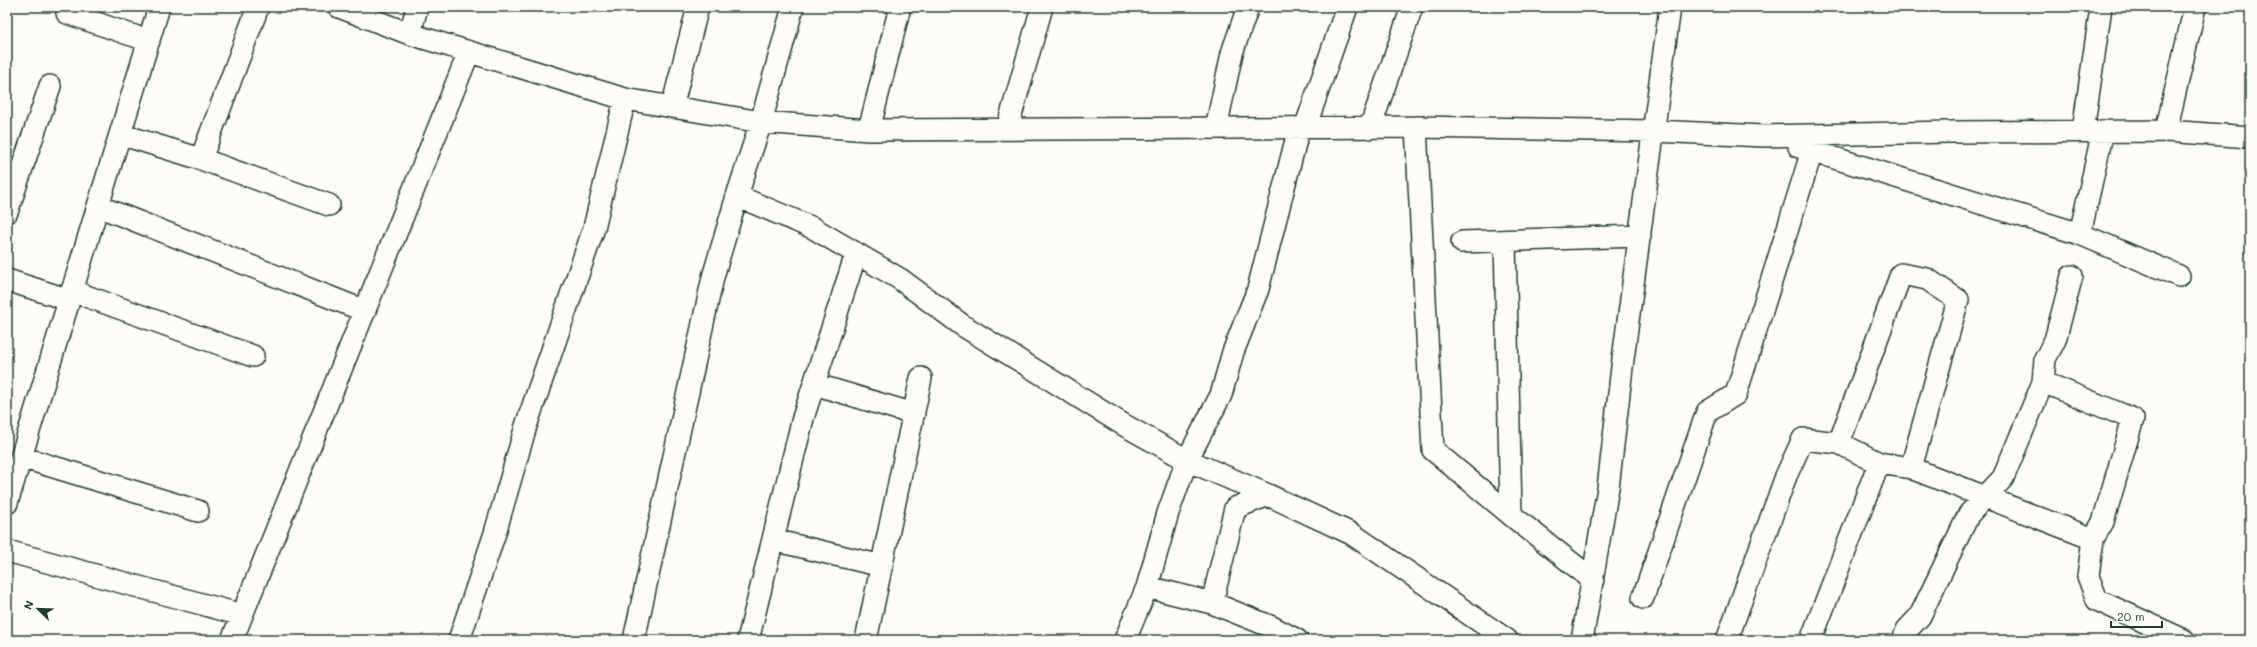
<svg xmlns="http://www.w3.org/2000/svg" width="2257" height="647" font-family="Mali,sans-serif">
  <style>
    .lines { fill: none; stroke-linecap: round; stroke-linejoin: round }
    .minor-casing { stroke: #1f3d34; stroke-width: 24 }
    .path { stroke: #1f3d34; stroke-width: 2.5; stroke-dasharray: 1 3; stroke-linecap: butt }
    .minor { stroke: #fdfcf7; stroke-width: 21 }
  </style>
  <rect width="100%" height="100%" fill="#fdfcf7"/>
  <filter id="ink" filterUnits="userSpaceOnUse"><feTurbulence type="fractalNoise" baseFrequency=".025" numOctaves="2"/><feDisplacementMap in="SourceGraphic" scale="8" xChannelSelector="R" yChannelSelector="G"/><feConvolveMatrix kernelMatrix="1 2 1 2 8 2 1 2 1" color-interpolation-filters="sRGB"/></filter>
  <g filter="url(#ink)">
    <g class="lines">
      <defs>
        <path id="minor" d="M68,7L67,13L149,41
          M258,7L201,159L329,205
          M339,7L410,34L625,99L761,122L869,130L1416,127L1654,131L1764,136L1950,132L2166,131L2250,137
          M793,7L761,122L737,196L813,228L900,279L962,325L1124,425L1187,460L1168,513L1147,587L1212,603L1235,508L1268,495L1352,534L1507,640
          M410,34L417,7
          M672,107L698,7
          M1416,127L1433,450L1511,515
          M1216,128L1232,53L1248,7
          M1305,128L1347,7
          M1370,128L1412,7
          M1007,129L1042,7
          M869,130L900,7
          M2083,131L2101,7
          M2166,131L2195,7
          M120,134L201,159
          M1799,147L2080,234L2179,276
          M98,206L365,311
          M7,212L50,86
          M2080,234L2103,131
          M1505,241L1511,515L1593,580
          M1462,242L1640,236
          M7,280L69,300
          M72,291L253,356
          M2043,382L2133,419L2103,522L2093,539L2088,576L2097,600L2184,640
          M814,384L914,414
          M1839,443L1901,274L1927,279L1958,300L1911,468
          M21,457L198,511
          M1268,495L1187,460L1221,395L1233,352L1258,289L1299,128
          M7,503L159,7
          M773,540L882,566
          M7,551L242,615
          M1643,598L1707,412L1736,394L1812,151
          M1212,603L1272,627L1297,640
          M232,640L469,52
          M459,640L495,533L526,426L594,228L625,99
          M634,640L713,277L737,196
          M748,640L803,418L856,254
          M866,640L921,378
          M1125,640L1147,587
          M1582,640L1608,488L1623,359L1670,7
          M1727,640L1786,476L1803,439L1839,443L1879,463L1911,468L2093,539
          M1811,640L1879,463
          M1903,640L1907,630L1920,616L1969,514L2003,478L2043,382L2045,359L2055,340L2072,276"/>
      </defs>
      <!-- minor casing -->
      <use href="#minor" class="minor-casing"/>
      <!-- path -->
      <path class="path" d="M7,637L19,640"/>
      <!-- minor -->
      <use href="#minor" class="minor"/>
    </g>
  </g>
  <!-- margin -->
  <rect width="2257" height="647" fill="none" stroke="#fdfcf7" stroke-width="24"/>
  <rect x="12" y="12" width="2233" height="623" fill="none" stroke="#1f3d34" stroke-width="1.5" filter="url(#ink)"/>
  <!-- north arrow -->
  <g transform="translate(38 609) rotate(293)" stroke="#fdfcf7" stroke-width="3" paint-order="stroke">
  <path d="M0-3L7 15L0 10L-7 15Z" fill="#1f3d34"/>
  <text y="-6" font-size="11" font-weight="bold" text-anchor="middle" fill="#1f3d34">N</text>
  </g>
  <!-- scale -->
  <path d="M2111 621v6h51v-6" fill="none" stroke="#1f3d34" stroke-width="2"/>
  <text x="2117" y="621" font-size="12" fill="#1f3d34" stroke="#fdfcf7" stroke-width="3" paint-order="stroke">20 m</text>
</svg>
